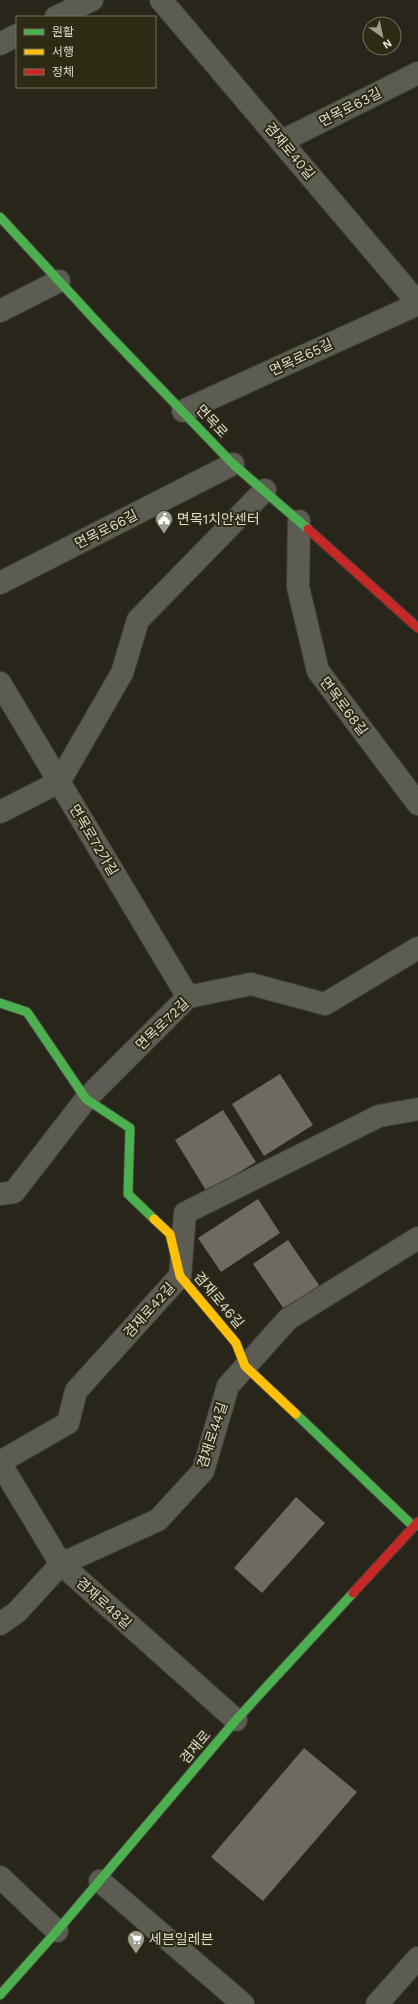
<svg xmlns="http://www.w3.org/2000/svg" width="418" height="2004" font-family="'Work Sans','Noto Sans KR',sans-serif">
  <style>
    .building { fill: #6f6a60 }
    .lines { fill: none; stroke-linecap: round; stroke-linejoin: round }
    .street-casing { stroke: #414036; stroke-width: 24 }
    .fast-casing { stroke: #414036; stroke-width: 11 }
    .slow-casing { stroke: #414036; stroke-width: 11 }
    .jam-casing { stroke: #414036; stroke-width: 11 }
    .street { stroke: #5d5c52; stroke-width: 22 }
    .fast { stroke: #4caf50; stroke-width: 9 }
    .slow { stroke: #ffc107; stroke-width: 9 }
    .jam { stroke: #c62828; stroke-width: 9 }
    .labels { text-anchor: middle; stroke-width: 4; stroke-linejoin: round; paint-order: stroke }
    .street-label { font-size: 14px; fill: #ddddce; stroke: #2e2b14 }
    .poi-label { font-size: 14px; fill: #ddddce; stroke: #2e2b14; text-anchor: start }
  </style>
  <rect width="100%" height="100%" fill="#28261a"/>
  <!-- building -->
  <path class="building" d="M280,1074L313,1125L264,1156L232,1104Z
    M223,1110L256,1162L207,1192L175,1140Z
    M258,1199L280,1233L221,1272L198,1238Z
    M288,1240L321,1288L286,1312L253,1264Z
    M296,1497L325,1523L262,1593L234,1568Z
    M304,1748L357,1792L263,1901L211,1857Z"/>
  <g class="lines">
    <defs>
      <path id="street" d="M161,0L418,303
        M56,17L92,0
        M0,44L17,35
        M282,141L418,73
        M0,311L59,281
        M183,411L418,304
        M299,521L298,587L318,671L418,804
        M0,583L233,464
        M0,683L188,997
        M0,812L59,782L122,673L138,620L265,490
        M0,1194L14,1192L86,1099L188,997L251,984L325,1004L418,948
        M0,1462L68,1423L76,1391L180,1276L185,1213L379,1116L418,1109
        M0,1463L61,1564L236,1720
        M0,1624L17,1612L61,1564L158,1520L203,1471L228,1386L288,1319L418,1238
        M0,1877L57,1931
        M100,1881L243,2004
        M377,2004L418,1958"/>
      <path id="fast" d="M0,217L108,334L233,464L308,529
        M0,1003L27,1012L86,1099L130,1128L128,1194L154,1219
        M296,1414L414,1527
        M0,1995L57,1931L236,1720L353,1593"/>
      <path id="slow" d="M154,1219L170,1234L180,1276L236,1343L245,1366L296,1414"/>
      <path id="jam" d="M308,529L418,628
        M353,1593L418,1522"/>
    </defs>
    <!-- street casing -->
    <use href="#street" class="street-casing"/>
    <!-- fast casing -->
    <use href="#fast" class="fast-casing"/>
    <!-- slow casing -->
    <use href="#slow" class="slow-casing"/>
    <!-- jam casing -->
    <use href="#jam" class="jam-casing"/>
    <!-- street -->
    <use href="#street" class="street"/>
    <!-- fast -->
    <use href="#fast" class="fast"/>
    <!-- slow -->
    <use href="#slow" class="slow"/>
    <!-- jam -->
    <use href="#jam" class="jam"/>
  </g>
  <!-- icons -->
  <defs>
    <symbol id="civic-pin" viewBox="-11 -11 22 30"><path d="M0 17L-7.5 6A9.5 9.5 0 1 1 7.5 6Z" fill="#9e9d8f" stroke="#2e2b14"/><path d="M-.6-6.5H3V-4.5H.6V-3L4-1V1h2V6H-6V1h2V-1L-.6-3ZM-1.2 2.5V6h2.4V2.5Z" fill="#fff"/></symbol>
    <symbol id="supermarket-pin" viewBox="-11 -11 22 30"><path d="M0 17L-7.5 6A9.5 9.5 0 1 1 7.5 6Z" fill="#9e9d8f" stroke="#2e2b14"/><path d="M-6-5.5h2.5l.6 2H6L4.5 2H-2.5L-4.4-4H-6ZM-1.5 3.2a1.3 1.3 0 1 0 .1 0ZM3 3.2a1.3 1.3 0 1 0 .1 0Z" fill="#fff"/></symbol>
  </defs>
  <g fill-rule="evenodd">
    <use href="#civic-pin" x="154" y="509" width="20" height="27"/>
    <use href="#supermarket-pin" x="126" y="1929" width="20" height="27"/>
  </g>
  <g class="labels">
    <!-- street labels -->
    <g class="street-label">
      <text transform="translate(350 107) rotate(-27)" y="5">면목로63길</text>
      <text transform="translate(290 151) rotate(50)" y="5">겸재로40길</text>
      <text transform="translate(301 357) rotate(-25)" y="5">면목로65길</text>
      <text transform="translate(212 421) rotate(47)" y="5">면목로</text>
      <text transform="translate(106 529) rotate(-27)" y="5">면목로66길</text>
      <text transform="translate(344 706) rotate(53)" y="5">면목로68길</text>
      <text transform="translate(94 840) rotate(59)" y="5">면목로72가길</text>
      <text transform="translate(162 1024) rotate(-44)" y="5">면목로72길</text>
      <text transform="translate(219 1300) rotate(50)" y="5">겸재로46길</text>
      <text transform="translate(149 1310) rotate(-48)" y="5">겸재로42길</text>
      <text transform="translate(212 1435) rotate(-72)" y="5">겸재로44길</text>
      <text transform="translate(104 1603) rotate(42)" y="5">겸재로48길</text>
      <text transform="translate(195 1747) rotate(-50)" y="5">겸재로</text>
    </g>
    <!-- poi labels -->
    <g class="poi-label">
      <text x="177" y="524">면목1치안센터</text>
      <text x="149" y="1944">세븐일레븐</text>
    </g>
  </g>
  <!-- legend -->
  <rect x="16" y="16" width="140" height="72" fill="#2e2b14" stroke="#74725e"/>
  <rect x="24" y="29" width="20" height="6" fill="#4caf50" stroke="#74725e"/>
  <text x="52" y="36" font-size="12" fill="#ddddce">원활</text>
  <rect x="24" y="49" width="20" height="6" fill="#ffc107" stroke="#74725e"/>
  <text x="52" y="56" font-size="12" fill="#ddddce">서행</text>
  <rect x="24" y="69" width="20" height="6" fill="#c62828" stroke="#74725e"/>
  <text x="52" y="76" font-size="12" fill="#ddddce">정체</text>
  <!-- north arrow -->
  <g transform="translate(382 36) rotate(147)"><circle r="19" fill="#2e2b14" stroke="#74725e"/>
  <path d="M0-3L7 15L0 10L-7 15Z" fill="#9e9d8f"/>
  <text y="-6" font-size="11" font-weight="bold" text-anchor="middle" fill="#ddddce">N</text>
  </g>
</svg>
